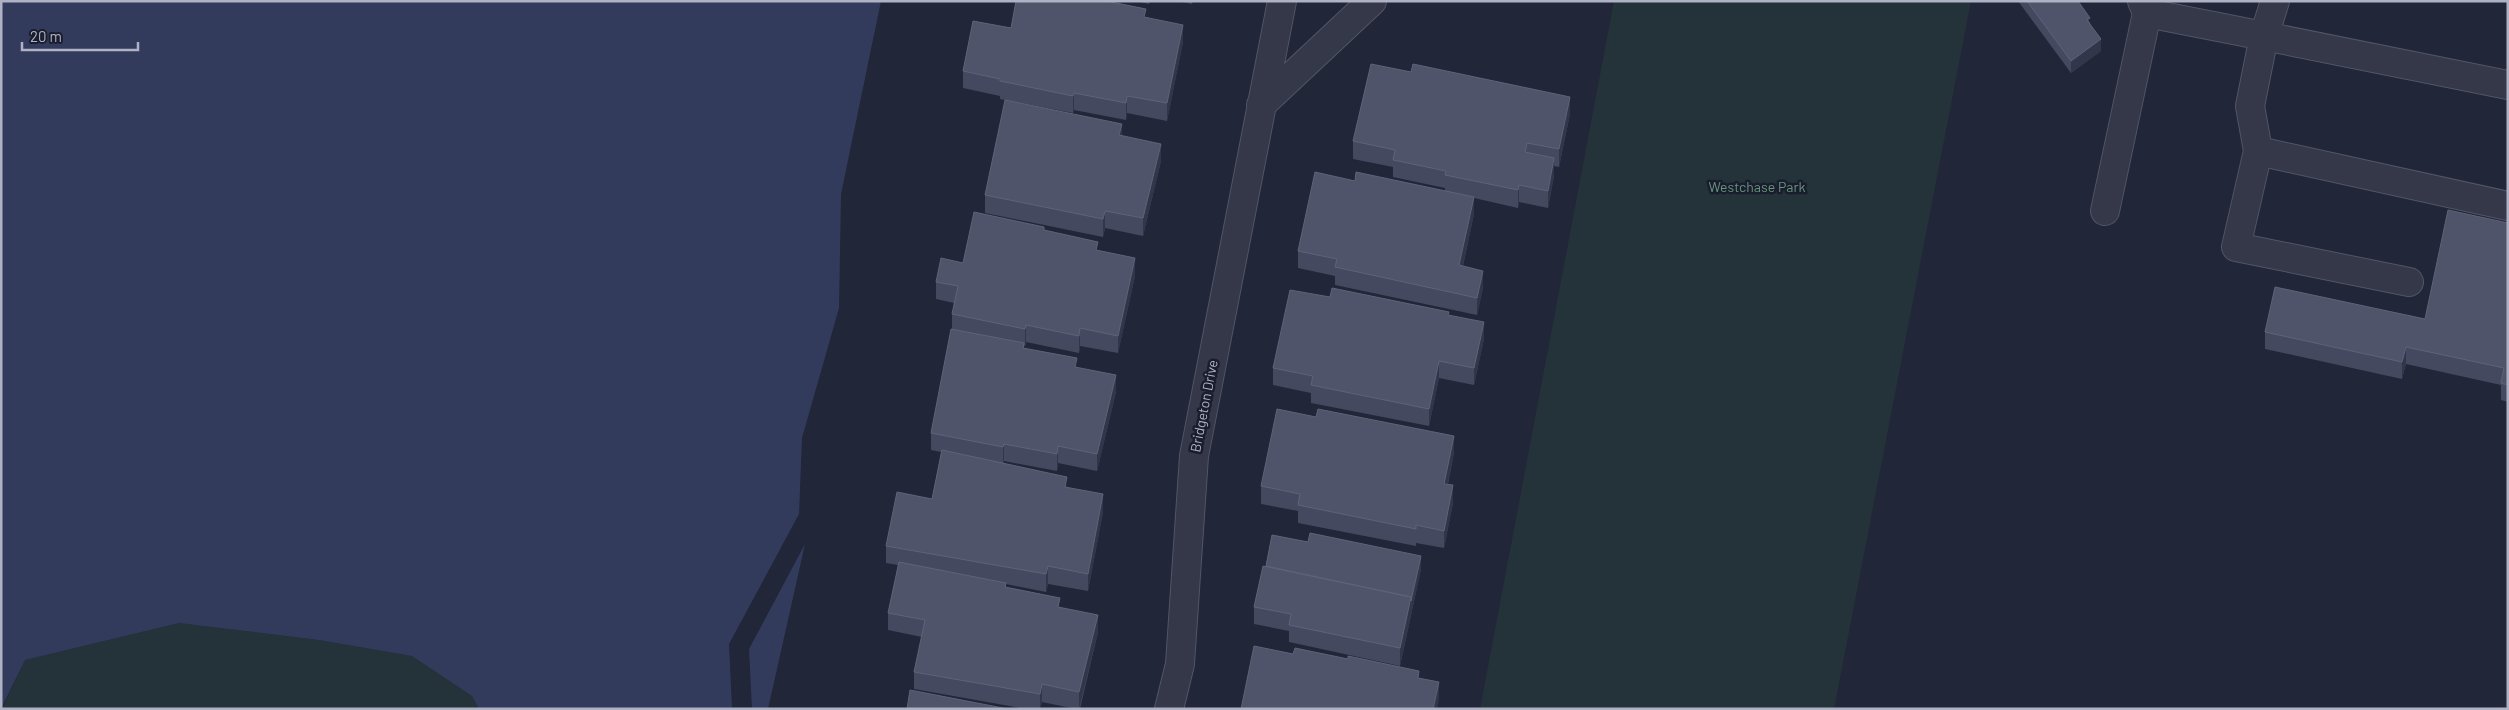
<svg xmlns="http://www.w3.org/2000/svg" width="2509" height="710" font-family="Barlow,sans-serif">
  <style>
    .green { fill: #24333a }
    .water { fill: #333b5d }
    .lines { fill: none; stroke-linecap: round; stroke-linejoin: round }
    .minor-casing { stroke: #525566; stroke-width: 30 }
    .minor { stroke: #353849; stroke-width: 28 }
    .wall { fill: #454960 }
    .shaded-wall { fill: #32364b }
    .building { fill: #50546b; stroke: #5f6379 }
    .labels { text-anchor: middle; stroke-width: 5; stroke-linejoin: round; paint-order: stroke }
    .park-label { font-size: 14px; fill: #67957d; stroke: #1a1d2d }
    .street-label { font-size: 14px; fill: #afb2c5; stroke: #1a1d2d }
  </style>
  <rect width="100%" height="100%" fill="#212638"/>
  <!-- green -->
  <path class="green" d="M1614,1H1971L1834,709H1480Z
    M179,623L319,640L412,656L472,696L479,709H2L25,660Z"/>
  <!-- water -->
  <path class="water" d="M1,1H881L841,194L839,308L802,438L799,514L729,644L732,709H479L472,696L412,656L319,640L179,623L25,660L1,709Z
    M805,544L768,709H752L749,649Z"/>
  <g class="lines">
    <defs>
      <path id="minor" d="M2142,1L2147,13L2264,36L2275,1
        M2508,85L2264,36L2250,106L2258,151L2508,206
        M1261,105L1372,1
        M2258,151L2236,247L2409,282
        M2105,211L2147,13
        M1169,709L1180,664L1194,456L1282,1"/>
    </defs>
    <!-- minor casing -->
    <use href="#minor" class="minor-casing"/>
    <!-- minor -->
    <use href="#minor" class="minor"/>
  </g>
  <!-- wall -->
  <path class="wall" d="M1135,1H1150L1149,4Z
    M1177,1H1193L1192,4Z
    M2018,1H2078L2090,23L2101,51L2071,73Z
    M1146,18L1183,42L1167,121L1127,113L1126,120L1074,110L1073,113L1000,99V96L963,88V71L1011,28Z
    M1570,114L1559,167L1554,166V176L1548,208L1519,202L1518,208L1474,198V214L1463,266L1483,288L1477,315L1335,285V276L1298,268V251L1355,181L1445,191V188L1393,177V167L1353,159V141Z
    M1122,136L1161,161L1143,236L1105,228L1103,237L985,213V195Z
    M2508,223V402L2501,400V385L2406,364L2402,379L2265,349V332L2425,319Z
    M1044,230L1098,251L1135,276L1118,353L1080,346L1079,353L1026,342L1025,346H1024V348L1077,367L1116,392L1097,471L1058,463L1057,471L1004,461V463L1067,487L1103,512L1088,591L1048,584L1046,592L1006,584V588L1060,607L1098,632L1080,709H1076L1042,702L1040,709H1026L914,689V672L922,637L888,630V613L898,565L886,563V546L932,499L941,452L931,450V433L952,329V314L954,303L936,299V282L963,263Z
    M1330,297L1449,315L1484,339L1474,385L1439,378L1429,426L1311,403V393L1273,385V368Z
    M1454,453L1448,484L1453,503L1444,548L1416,543V546L1298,523V511L1261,504V486Z
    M1266,566L1421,569L1400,666L1289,642V631L1254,624V607Z"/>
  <!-- shaded-wall -->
  <path class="shaded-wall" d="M1183,25V42L1167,121V103Z
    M2101,39V51L2071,73V61Z
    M1074,93V110L1073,113V96Z
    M1127,96V113L1126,120V103Z
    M1570,97V114L1559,167V149Z
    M1122,124V141L1119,135Z
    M1161,144V161L1143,236V218Z
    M1554,158V176L1548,208V191Z
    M1519,185V202L1518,208V190Z
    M1474,197V214L1459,283V265Z
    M1105,211V228L1103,237V219Z
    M1135,258V276L1118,353V336Z
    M1483,271V288L1477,315V298Z
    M1484,322V339L1474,385V368Z
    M1026,325V342L1025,346V329Z
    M1080,328V346L1079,353V336Z
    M2406,347V364L2402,379V362Z
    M1439,361V378L1429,426V409Z
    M1116,375V392L1097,471V454Z
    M1454,436V453L1444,501V484Z
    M1004,444V461L1003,464V447Z
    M1058,446V463L1057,471V454Z
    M1453,485V503L1444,548V531Z
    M1103,494V512L1088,591V574Z
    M1421,556V569L1400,666V648L1411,597Z
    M1048,566V584L1046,592V574Z
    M1098,615V632L1079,709V692Z
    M1439,682V699L1437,709H1433Z
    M1042,684V702L1040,709V694Z"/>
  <!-- building -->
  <path class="building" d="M1016,1H1106L1146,9L1144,17L1183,25L1167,103L1127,96L1126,103L1074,93L1073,96L1000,81V79L963,71L973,21L1011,28Z
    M2027,1H2078L2090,18L2087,20L2101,39L2071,61Z
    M1371,64L1411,72L1413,64L1570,97L1559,149L1527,143L1525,152L1554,158L1548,191L1519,185L1518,190L1445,175L1446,171L1393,160L1395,150L1353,141Z
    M1005,100L1122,124L1119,135L1161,144L1143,218L1105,211L1103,219L985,195Z
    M1315,172L1355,181L1356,172L1474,197L1459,265L1483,271L1477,298L1335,267L1337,259L1298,251Z
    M2448,210L2508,223V385L2501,383L2504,368L2406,347L2402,362L2265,332L2275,287L2425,319Z
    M974,212L1044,227V230L1098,242L1096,250L1135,258L1118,336L1080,328L1079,336L1026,325L1025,329L952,314L958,286L936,282L941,258L963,263Z
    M1332,288L1449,312L1448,315L1484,322L1474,368L1439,361L1429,409L1311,385L1313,376L1273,368L1290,290L1330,297Z
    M951,329L1024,343L1023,348L1077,358L1075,367L1116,375L1097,454L1058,446L1057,454L1004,444L1003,447L931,433Z
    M1277,409L1316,417L1318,409L1454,436L1444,484L1453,485L1444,531L1416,525V529L1298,505L1300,494L1261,486Z
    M942,450L1067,477L1065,487L1103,494L1088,574L1048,566L1046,574L886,546L897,492L932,499Z
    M1310,533L1421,556L1411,601V597L1266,566L1272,535L1308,542Z
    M899,562L1006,583L1005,587L1060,598L1058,607L1098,615L1079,692L1042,684L1040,694L914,672L925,620L888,613Z
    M1263,566L1411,597L1400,648L1289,625L1291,614L1254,607Z
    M1254,646L1293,654L1295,648L1348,659V656L1419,671L1418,678L1439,682L1433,709H1241Z
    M910,690L1008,709H907Z"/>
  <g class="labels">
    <!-- park labels -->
    <g class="park-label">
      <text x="1757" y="192">Westchase Park</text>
    </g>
    <!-- street labels -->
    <g class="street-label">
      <text transform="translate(1204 406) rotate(-79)" y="5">Bridgeton Drive</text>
    </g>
  </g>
  <!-- border -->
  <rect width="2509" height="710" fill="none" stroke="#afb2c5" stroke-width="5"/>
  <!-- scale -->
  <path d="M22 42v8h116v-8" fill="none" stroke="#afb2c5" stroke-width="2.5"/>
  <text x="30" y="42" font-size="15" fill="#afb2c5" stroke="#1a1d2d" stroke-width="4" paint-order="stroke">20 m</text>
</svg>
